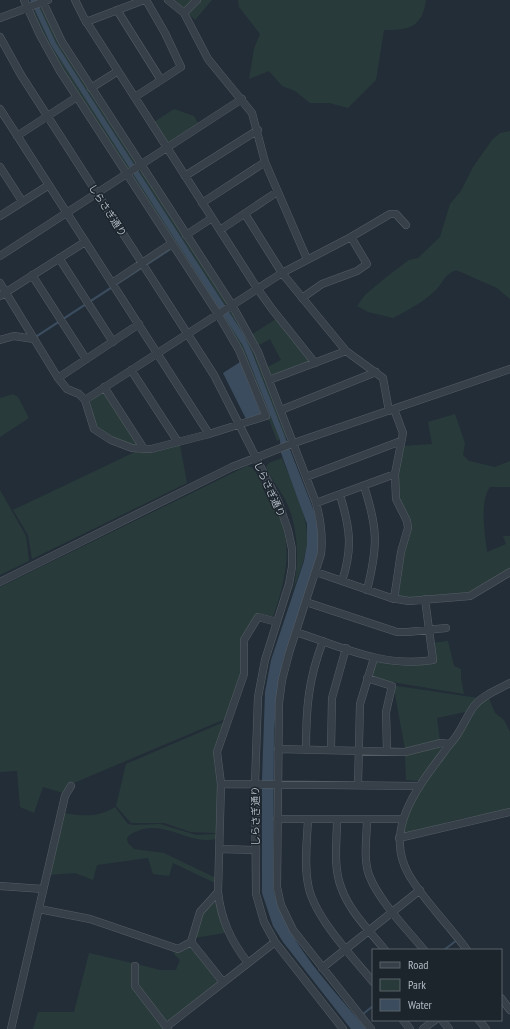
<svg xmlns="http://www.w3.org/2000/svg" width="510" height="1029" font-family="'PT Sans Narrow','Noto Sans JP',sans-serif">
  <style>
    .green { fill: #283b3a }
    .water { fill: #3a4c5e }
    .lines { fill: none; stroke-linecap: round; stroke-linejoin: round }
    .stream { stroke: #3a4c5e; stroke-width: 2 }
    .minor-casing { stroke: #555d65; stroke-width: 8 }
    .minor { stroke: #373f48; stroke-width: 7 }
    .labels { text-anchor: middle; stroke-width: 3; stroke-linejoin: round; paint-order: stroke }
    .street-label { font-size: 10px; fill: #b2bac4; stroke: #1c242c }
  </style>
  <rect width="100%" height="100%" fill="#232d37"/>
  <!-- green -->
  <path class="green" d="M175,0H212L195,20Z
    M238,0H426C422,28 409,30 384,30L376,80L348,108L329,103H310L295,91L282,86L269,71L249,79L254,49L260,34L239,7Z
    M42,7L61,46L137,162L134,164L56,43L40,12L39,9Z
    M34,10L51,45L130,167L126,169L54,57L30,12Z
    M174,109L194,116L198,123L167,143L154,122Z
    M510,131V299L497,288L456,270C445,274 443,282 436,290C424,302 408,310 393,318L368,312L357,306L365,295L385,278L409,260L418,258L440,237L450,204L461,191L473,167L492,140L500,133Z
    M142,170L228,303L225,305L139,172Z
    M135,174L221,307L217,309L131,177Z
    M232,309L255,351L289,437L285,438L252,352L229,311Z
    M224,313L243,346L280,440L277,441L255,382L221,315Z
    M276,319L310,360V363L272,377L269,375L266,368L281,360L270,339L257,346L251,335Z
    M101,392L104,393L138,445C123,446 108,435 97,427L90,402Z
    M13,394L18,397L29,418L0,437V398Z
    M455,414L465,443L463,455L469,461L495,467L510,461V487H490C479,502 485,534 487,552L506,544L503,536H510V570L475,593L407,599L398,595L410,519L398,499V477L403,446L432,444L428,422Z
    M180,445L187,483L32,559L28,535L13,510L137,451Z
    M282,458C292,485 309,515 307,544C305,561 297,578 292,594C300,565 299,527 285,499C279,488 271,479 266,467L269,463Z
    M247,466L252,467C255,472 260,478 262,483C263,488 264,492 267,497C269,501 272,504 274,507C296,542 285,582 273,617L257,614L241,640V673L225,719L69,785L63,793L43,787L34,813L20,807L17,771L0,772V587Z
    M0,490L26,536L29,561L0,575Z
    M448,641L454,666L461,669V678L464,694L386,681L378,679L371,674L377,662L400,666L435,662L433,643Z
    M397,686L478,698L470,711L437,718L440,741L405,749L394,689Z
    M488,696L495,713L504,720L510,732V809L455,820L402,836L411,805L475,708Z
    M224,722L215,748L214,761L218,787L216,833L191,832L164,823H131L116,806L126,764Z
    M440,746L442,749L419,781L406,780L405,755Z
    M115,807L128,824L134,825L160,824L196,835L216,834V839C188,845 168,821 140,830C135,832 131,833 127,838L128,843L134,849L164,853L216,878L215,883L173,863L169,876L153,874L148,858L97,865L93,880L75,873L49,875L64,813C83,816 98,818 115,807Z
    M212,902L216,903L225,933L194,938L202,913Z
    M190,947L218,981L217,983L170,1021L165,1020L137,984V964L160,970H176L180,960L173,953Z
    M89,953L132,963L131,982L133,988L164,1029H33L38,1012H74Z"/>
  <!-- water -->
  <path class="water" d="M30,0H36L56,43L244,335L252,352L314,511L319,535L318,552L283,661L278,685L274,730L273,887C282,938 334,989 366,1029H351L283,942L273,926L262,893V780L265,692L271,660L304,561L307,544V524L281,453L280,440L243,346L51,45Z
    M170,248L171,250L36,338L35,336Z
    M240,362L261,414L246,419L223,373Z"/>
  <g class="lines">
    <!-- stream -->
    <path class="stream" d="M444,950L457,940
      M363,1014L373,1006"/>
    <defs>
      <path id="minor" d="M42,0L62,42L232,305L258,352L316,503C321,521 323,536 321,554L289,653L282,680L279,703L277,887L281,905L293,930L371,1029
        M75,0L84,18L257,288L272,309L315,363
        M168,0L184,13L208,59L252,113L265,162L307,259
        M117,10L161,80
        M184,13L197,0
        M0,18L48,0
        M86,22L144,0
        M0,37L21,75L214,375L278,501L288,530L292,549V567L289,584L265,660L258,697L255,784L256,894L264,922L275,942L343,1029
        M91,88L118,71
        M135,97L181,67L165,33L146,0
        M0,109L209,434
        M17,136L77,97
        M0,167L22,201
        M185,176L258,130
        M202,203L265,162
        M245,214L282,273L346,351L383,378L389,411
        M0,216L49,185
        M220,230L277,192
        M186,235L212,218
        M0,256L242,99
        M59,258L113,342
        M32,275L86,359
        M0,283L58,378L67,389L79,394L85,400L94,429L111,440L132,448L151,449L209,434L266,416L239,350L218,314L60,71L40,35L24,0
        M112,283L172,243
        M0,296L85,242
        M302,298L322,284L357,271L367,264L351,237
        M0,340L14,336L34,339
        M131,370L178,442
        M58,378L139,324
        M269,380L346,351
        M104,387L144,449
        M85,400L282,273L351,237L390,214H396L406,225
        M394,409L403,433L395,474L396,499L407,521L408,528L401,552L394,599
        M281,410L376,372
        M306,477L401,441
        M364,486C378,529 378,546 367,590
        M340,495C350,528 353,548 342,581
        M316,503L395,474
        M316,572L391,598L409,601L470,596L510,572
        M0,582L232,467L291,444L510,369
        M306,602L397,632H408L446,628
        M296,632C342,647 384,668 433,660L425,599
        M367,678L392,686L386,712L387,751
        M278,749L405,752L441,743L450,744
        M306,750C306,709 308,680 323,641
        M331,750L332,698L346,648
        M221,784L217,752L244,674V640L258,617L277,622
        M358,785L360,704L374,658
        M277,819H403
        M337,819C337,841 333,866 341,887C349,911 369,930 385,950
        M367,819C367,836 363,859 369,875C379,901 406,928 424,950
        M308,820C307,841 304,863 308,884C313,916 352,956 373,982
        M399,838L510,812
        M219,849L255,850
        M0,886L43,889
        M39,909L90,919L178,949L191,942L200,912L218,892
        M191,942L223,982
        M467,950C449,925 425,902 409,875C381,827 423,781 450,744C462,732 465,717 475,705C483,695 499,689 510,683
        M248,963C231,941 221,920 218,892L221,784L419,786
        M135,966V986L168,1029
        M322,968L420,890
        M501,998L510,1010
        M403,1020L410,1029
        M442,1020L449,1029
        M479,1020L486,1029
        M166,1027L275,942
        M11,1029L65,796L71,786
        M423,1029L435,1020"/>
    </defs>
    <!-- minor casing -->
    <use href="#minor" class="minor-casing"/>
    <!-- minor -->
    <use href="#minor" class="minor"/>
  </g>
  <g class="labels">
    <!-- street labels -->
    <g class="street-label">
      <text transform="translate(108 210) rotate(57)" y="4">しらさぎ通り</text>
      <text transform="translate(270 489) rotate(65)" y="4">しらさぎ通り</text>
      <text transform="translate(255 816) rotate(-90)" y="4">しらさぎ通り</text>
    </g>
  </g>
  <!-- legend -->
  <rect x="372" y="949" width="130" height="72" fill="#1c242c" stroke="#586069"/>
  <rect x="380" y="962" width="20" height="6" fill="#373f48" stroke="#586069"/>
  <text x="408" y="969" font-size="12" fill="#b2bac4">Road</text>
  <rect x="380" y="979" width="20" height="12" fill="#283b3a" stroke="#586069"/>
  <text x="408" y="989" font-size="12" fill="#b2bac4">Park</text>
  <rect x="380" y="999" width="20" height="12" fill="#3a4c5e" stroke="#586069"/>
  <text x="408" y="1009" font-size="12" fill="#b2bac4">Water</text>
</svg>
